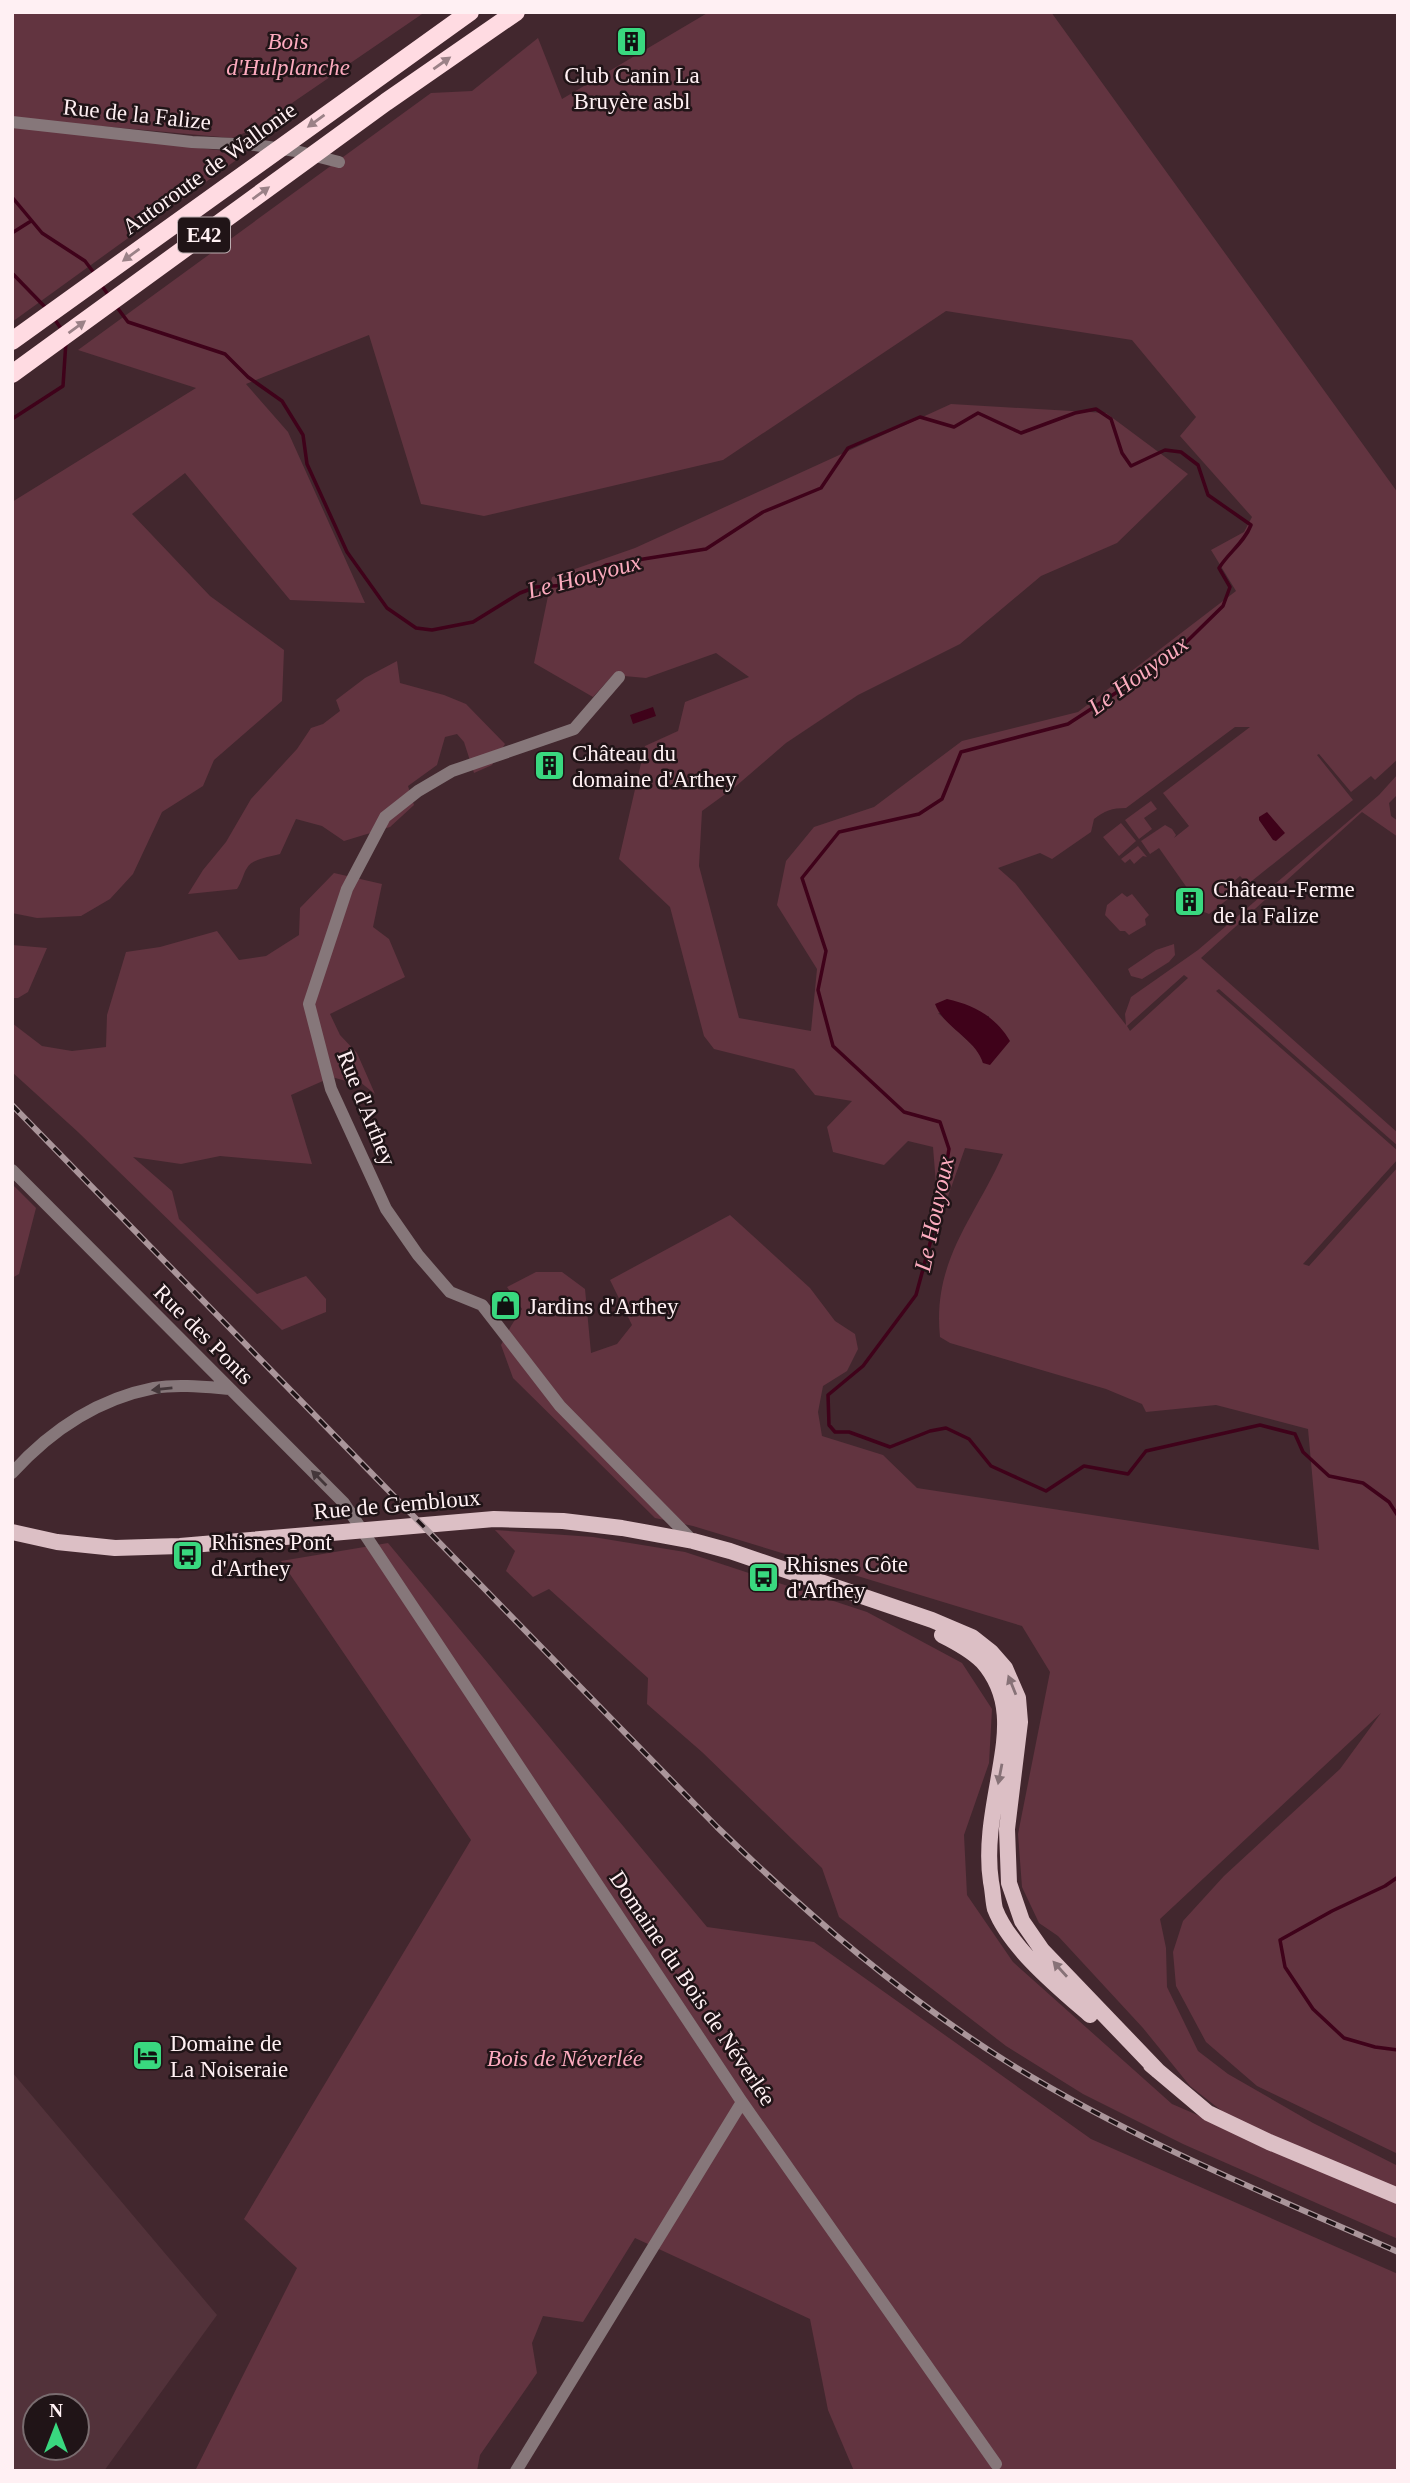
<svg xmlns="http://www.w3.org/2000/svg" width="1410" height="2483" font-family="'Times New Roman',serif">
  <style>
    .built { fill: #52323a; fill-rule: evenodd }
    .green { fill: #623440; fill-rule: evenodd }
    .water { fill: #3f021a }
    .lines { fill: none; stroke-linecap: round; stroke-linejoin: round }
    .stream { stroke: #3f021a; stroke-width: 3.5 }
    .minor { stroke: #86777a; stroke-width: 12 }
    .major { stroke: #dcbfc5; stroke-width: 16 }
    .highway { stroke: #ffdbe2; stroke-width: 18 }
    .rail-casing { stroke: #aa959a; stroke-width: 6 }
    .rail { stroke: #201417; stroke-width: 3.5; stroke-dasharray: 10; stroke-linecap: butt }
    .oneway { fill: #9b8187 }
    .oneway2 { fill: #44373a }
    .oneway3 { fill: #877277 }
    .labels { text-anchor: middle; stroke-width: 5; stroke-linejoin: round; paint-order: stroke }
    .shield { fill: #201417; stroke: #bcaeb1; stroke-width: 2 }
    .shield-label { font-size: 21px; font-weight: bold; fill: #fff0f3 }
    .park-label { font-size: 23px; font-style: italic; fill: #fdabbf; stroke: #201417 }
    .poi-label { font-size: 23px; fill: #fff0f3; stroke: #201417; text-anchor: start }
    .street-label { font-size: 23px; fill: #fff0f3; stroke: #201417 }
    .water-label { font-size: 24px; font-style: italic; fill: #fcabbe; stroke: #201417 }
  </style>
  <rect width="100%" height="100%" fill="#42272e"/>
  <!-- built -->
  <path class="built" d="M12,2072L217,2315L104,2471H12ZM35,2406H77V2448H35Z"/>
  <!-- green -->
  <path class="green" d="M12,12H425L254,129L232,138L12,118Z
    M709,12H1051L1398,493V759L1375,780L1371,776L1351,792L1319,754L1317,755L1353,800L1248,884L1240,876L1232,883L1238,891L1209,914L1204,912L1159,848L1150,854L1141,841L1165,825L1172,829L1176,835L1174,838L1189,826L1163,793L1250,727H1235L1126,808C1112,808 1104,811 1094,819L1091,832L1052,859L1040,853L998,868L1015,883L1126,1025L1125,1014L1131,997L1198,950L1379,795L1398,774V794L1389,803L1391,816L1398,821V837L1362,812L1201,958L1398,1133V1146L1219,989L1216,991L1398,1151V1159L1303,1264L1309,1266L1398,1167V2154L1257,2086L1206,2042L1176,1986L1173,1952L1183,1921L1224,1876L1340,1769L1381,1713L1160,1919L1166,1948L1167,1987L1198,2051L1228,2074L1313,2123L1398,2166V2189L1292,2146L1227,2115L1190,2086L1143,2028L1058,1936L1039,1923L1022,1887L1018,1834L1050,1672L1022,1626L693,1526L655,1518L513,1378L501,1345L511,1326L522,1309L507,1287L536,1272H562L585,1289L591,1353L617,1344L632,1325L610,1280L730,1215L810,1288L835,1321L855,1334L858,1349L847,1371L823,1386L818,1412L822,1436L883,1455L917,1488L1319,1550L1308,1429L1216,1405L1146,1412L1142,1404L1106,1389L950,1343L940,1337C932,1260 975,1218 1003,1154L965,1148L939,1222L933,1147L908,1141L884,1165L833,1152L827,1127L852,1101L815,1095L794,1069L714,1049L704,1036L670,907L619,859L645,746L678,731L685,702L749,677L716,653L646,678L613,675L593,697L534,663L552,577L635,548L951,404L1106,413L1188,474L1117,543L1041,576L960,644L858,695L786,743L735,787L702,811L699,866L739,1018L811,1031L817,969L777,905L786,861L814,827L874,807L962,741L1078,712L1236,591L1211,550L1244,532L1252,517L1180,436L1196,417L1132,340L946,311L723,460L484,516L421,504L369,335L246,384L288,432L365,603L290,600L185,473L132,514L210,596L284,650L282,701L214,760L203,786L162,812L133,874L110,899L81,916L37,918L12,913V502L196,388L78,350L431,93L472,91L538,38L562,99ZM1184,975L1188,978L1130,1031L1127,1026ZM938,1013L989,1016L983,1063L980,1052Z
    M12,127L235,152L239,158L12,322Z
    M397,661L400,683L444,695L466,704L505,744L492,765L474,773L464,742L457,734L445,737L437,765L408,786L414,805L390,827L344,841L322,826L296,819L280,854C270,857 253,858 247,868C243,874 242,882 237,889L188,894L203,870L226,842L251,799L297,749L311,728L323,724L340,711L336,700L365,678Z
    M1151,801L1157,809L1144,818L1152,829L1139,839L1125,820Z
    M1121,823L1136,841L1119,856L1103,837Z
    M1138,846L1147,857L1143,856L1134,864L1130,859L1125,863L1121,859Z
    M334,873L382,884L373,927L389,939L405,977L330,1014L340,1035L357,1053L375,1094L355,1078L349,1082L332,1077L291,1095L312,1164L220,1156L181,1164L133,1157L172,1191L179,1219L257,1294L306,1276L326,1299V1312L282,1330L78,1132L12,1072V1023L42,1046L72,1051L106,1047L107,1015L126,952L160,947L217,931L239,960L266,956L299,935L300,908Z
    M1122,893L1127,897L1132,894L1149,915L1145,919L1146,925L1129,935L1125,931H1120L1105,915L1107,905Z
    M1174,944L1175,955L1169,962L1142,979L1131,976L1128,969L1156,950Z
    M12,945L47,948L28,992L18,998H12Z
    M12,1184L36,1208L19,1274L12,1278Z
    M495,1530L593,1537L685,1552L867,1612L962,1663L992,1709L989,1763L964,1835L967,1895L1013,1962L1172,2104L1398,2202V2239L1183,2144L1083,2094L1006,2046L839,1917L822,1868L702,1752L647,1704L648,1678L549,1589L533,1597L506,1571L515,1551Z
    M388,1543L707,1927L814,1942L1091,2139L1398,2274V2471H854L828,2410L810,2319L635,2238L583,2322L543,2316L532,2343L537,2373L480,2455L477,2471H195L297,2268L244,2219L471,1840L281,1561Z"/>
  <!-- water -->
  <path class="water" d="M653,707L656,716L633,724L630,715Z
    M1267,812L1285,833L1276,841L1273,840L1259,820V817Z
    M947,999C974,1005 996,1017 1010,1041L990,1065L983,1063C975,1038 944,1028 935,1004Z"/>
  <g class="lines">
    <!-- stream -->
    <path class="stream" d="M12,197L42,233L85,261L94,273
      M12,233L31,221
      M12,273L46,308
      M100,283L109,296
      M116,306L128,322L225,354L248,377L282,401L303,435L307,464L347,552L387,608L416,628L432,630L473,622L520,593L536,587L569,585L606,565L706,549L763,512L821,488L848,448L920,417L954,427L978,413L1021,433L1075,413L1096,409L1111,419L1122,453L1131,466L1165,450L1181,452L1198,465L1208,495L1251,525C1244,543 1229,552 1219,568L1230,587L1223,606L1171,657L1068,724L961,752L942,799L919,814L839,832L802,878L826,951L818,990L833,1046L904,1112L940,1122L949,1149L938,1214L916,1295L863,1366L828,1395L829,1425L835,1432H849L890,1447L930,1431L946,1428L969,1439L991,1466L1046,1491L1084,1466L1128,1474L1146,1451L1260,1425L1295,1434L1303,1452L1329,1476L1363,1483L1389,1502L1398,1516
      M53,317L62,330
      M12,419L63,386L66,341
      M1398,1877L1385,1886L1332,1911L1280,1940L1285,1967L1313,2009L1344,2038L1375,2047L1398,2050"/>
    <!-- minor -->
    <path class="minor" d="M12,122L192,142L255,145L296,151L339,162
      M619,677L574,729L452,771L418,791L385,817L347,889L309,1004L331,1089L386,1209L418,1255L450,1292L482,1305L560,1406L693,1541
      M12,1170L344,1503L742,2102L996,2464
      M12,1473C50,1431 98,1399 154,1388C178,1384 205,1387 230,1389
      M516,2471L742,2102"/>
    <!-- major -->
    <path class="major" d="M12,1532L57,1542L115,1548L180,1546L494,1519L563,1521L622,1528L693,1541L730,1551L932,1620L972,1637L991,1652L1005,1668L1018,1698L1020,1722L1007,1829L1009,1883L1022,1921L1042,1950L1158,2071
      M942,1635C956,1642 971,1650 982,1661C1015,1698 1005,1739 998,1782C992,1815 986,1849 991,1882C993,1891 993,1901 995,1909C1010,1948 1059,1988 1090,2015
      M1151,2065L1208,2113L1269,2142L1398,2196"/>
    <!-- highway -->
    <path class="highway" d="M12,341L470,12
      M12,374L386,102L516,12"/>
    <defs>
      <path id="rail" d="M12,1105L717,1827C808,1915 904,1998 1012,2065C1134,2140 1267,2194 1398,2252"/>
    </defs>
    <!-- rail casing -->
    <use href="#rail" class="rail-casing"/>
    <!-- rail -->
    <use href="#rail" class="rail"/>
  </g>
  <!-- one-way arrows -->
  <defs><path id="oneway-solid" d="M-6-.8H1V-3.2L6.5 0L1 3.2V.8H-6Z" transform="scale(1.75)"/></defs>
  <g class="oneway">
    <use href="#oneway-solid" transform="translate(442 63) rotate(-35)"/>
    <use href="#oneway-solid" transform="translate(316 121) rotate(144)"/>
    <use href="#oneway-solid" transform="translate(261 193) rotate(-36)"/>
    <use href="#oneway-solid" transform="translate(131 255) rotate(144)"/>
    <use href="#oneway-solid" transform="translate(77 327) rotate(-36)"/>
  </g>
  <g class="oneway2">
    <use href="#oneway-solid" transform="translate(162 1389) rotate(174)"/>
    <use href="#oneway-solid" transform="translate(319 1478) rotate(-135)"/>
  </g>
  <g class="oneway3">
    <use href="#oneway-solid" transform="translate(1012 1685) rotate(-112)"/>
    <use href="#oneway-solid" transform="translate(1000 1774) rotate(101)"/>
    <use href="#oneway-solid" transform="translate(1060 1969) rotate(-132)"/>
  </g>
  <!-- icons -->
  <defs>
    <symbol id="building-square" viewBox="-11 -11 22 22"><rect x="-9" y="-9" width="18" height="18" rx="4" fill="#39d87f" stroke="#201417"/><path d="M-4-6H4V6H1V3H-1V6H-4ZM-2.5-4.3h1.7v1.8h-1.7ZM.8-4.3h1.7v1.8H.8ZM-2.5-1h1.7V.8h-1.7ZM.8-1h1.7V.8H.8Z" fill="#111"/></symbol>
    <symbol id="shop-square" viewBox="-11 -11 22 22"><rect x="-9" y="-9" width="18" height="18" rx="4" fill="#39d87f" stroke="#201417"/><path d="M-5-2.5h2.3a2.7 3.5 0 0 1 5.4 0H5L5.5 6h-11ZM-1.5-2.5h3a1.5 2.3 0 0 0-3 0Z" fill="#111"/></symbol>
    <symbol id="bus-square" viewBox="-11 -11 22 22"><rect x="-9" y="-9" width="18" height="18" rx="4" fill="#39d87f" stroke="#201417"/><path d="M-5-6H5V4H4V6H2V4H-2V6H-4V4H-5ZM-3.5-4V0h7V-4ZM-3.5 1.2v1.5H-2V1.2ZM2 1.2v1.5H3.5V1.2Z" fill="#111"/></symbol>
    <symbol id="hotel-square" viewBox="-11 -11 22 22"><rect x="-9" y="-9" width="18" height="18" rx="4" fill="#39d87f" stroke="#201417"/><path d="M-6-4.5h1.5V1H6V5H4.5V3h-9V5H-6ZM-4 0a1.8 1.8 0 1 1 3.6 0ZM.5 0V-2.5h3Q6-2.5 6 0Z" fill="#111"/></symbol>
  </defs>
  <g fill-rule="evenodd">
    <use href="#building-square" x="614" y="24" width="35" height="35"/>
    <use href="#building-square" x="532" y="748" width="35" height="35"/>
    <use href="#building-square" x="1172" y="884" width="35" height="35"/>
    <use href="#shop-square" x="488" y="1288" width="35" height="35"/>
    <use href="#bus-square" x="170" y="1538" width="35" height="35"/>
    <use href="#bus-square" x="746" y="1560" width="35" height="35"/>
    <use href="#hotel-square" x="130" y="2038" width="35" height="35"/>
  </g>
  <g class="labels">
    <!-- shield labels -->
    <rect class="shield" x="178" y="217.5" width="52" height="35" rx="5"/>
    <g class="shield-label">
      <text x="204" y="242">E42</text>
    </g>
    <!-- park labels -->
    <g class="park-label">
      <text x="288" y="49">Bois<tspan x="288" dy="26">d'Hulplanche</tspan></text>
      <text x="565" y="2066">Bois de Néverlée</text>
    </g>
    <!-- poi labels -->
    <g class="poi-label">
      <text x="632" y="83" text-anchor="middle">Club Canin La<tspan x="632" dy="26">Bruyère asbl</tspan></text>
      <text x="572" y="761">Château du<tspan x="572" dy="26">domaine d'Arthey</tspan></text>
      <text x="1213" y="897">Château-Ferme<tspan x="1213" dy="26">de la Falize</tspan></text>
      <text x="528" y="1314">Jardins d'Arthey</text>
      <text x="211" y="1550">Rhisnes Pont<tspan x="211" dy="26">d'Arthey</tspan></text>
      <text x="786" y="1572">Rhisnes Côte<tspan x="786" dy="26">d'Arthey</tspan></text>
      <text x="170" y="2051">Domaine de<tspan x="170" dy="26">La Noiseraie</tspan></text>
    </g>
    <!-- street labels -->
    <g class="street-label">
      <text transform="translate(137 114) rotate(6)" y="8">Rue de la Falize</text>
      <text transform="translate(209 168) rotate(-36)" y="8">Autoroute de Wallonie</text>
      <text transform="translate(367 1108) rotate(68)" y="8">Rue d'Arthey</text>
      <text transform="translate(204 1334) rotate(45)" y="8">Rue des Ponts</text>
      <text transform="translate(397 1504) rotate(-5)" y="8">Rue de Gembloux</text>
      <text transform="translate(693 1988) rotate(56)" y="8">Domaine du Bois de Néverlée</text>
    </g>
    <!-- water labels -->
    <g class="water-label">
      <text transform="translate(584 576) rotate(-15)" y="8">Le Houyoux</text>
      <text transform="translate(1138 675) rotate(-36)" y="8">Le Houyoux</text>
      <text transform="translate(934 1214) rotate(-78)" y="8">Le Houyoux</text>
    </g>
  </g>
  <!-- border -->
  <rect width="1410" height="2483" fill="none" stroke="#fff0f3" stroke-width="28"/>
  <!-- north arrow -->
  <g transform="translate(56 2427)"><circle r="33" fill="#201417" stroke="#796c6f" stroke-width="2"/>
  <path d="M0-5L12 26L0 18L-12 26Z" fill="#39d87f"/>
  <text y="-10" font-size="19" font-weight="bold" text-anchor="middle" fill="#fff0f3">N</text>
  </g>
</svg>
